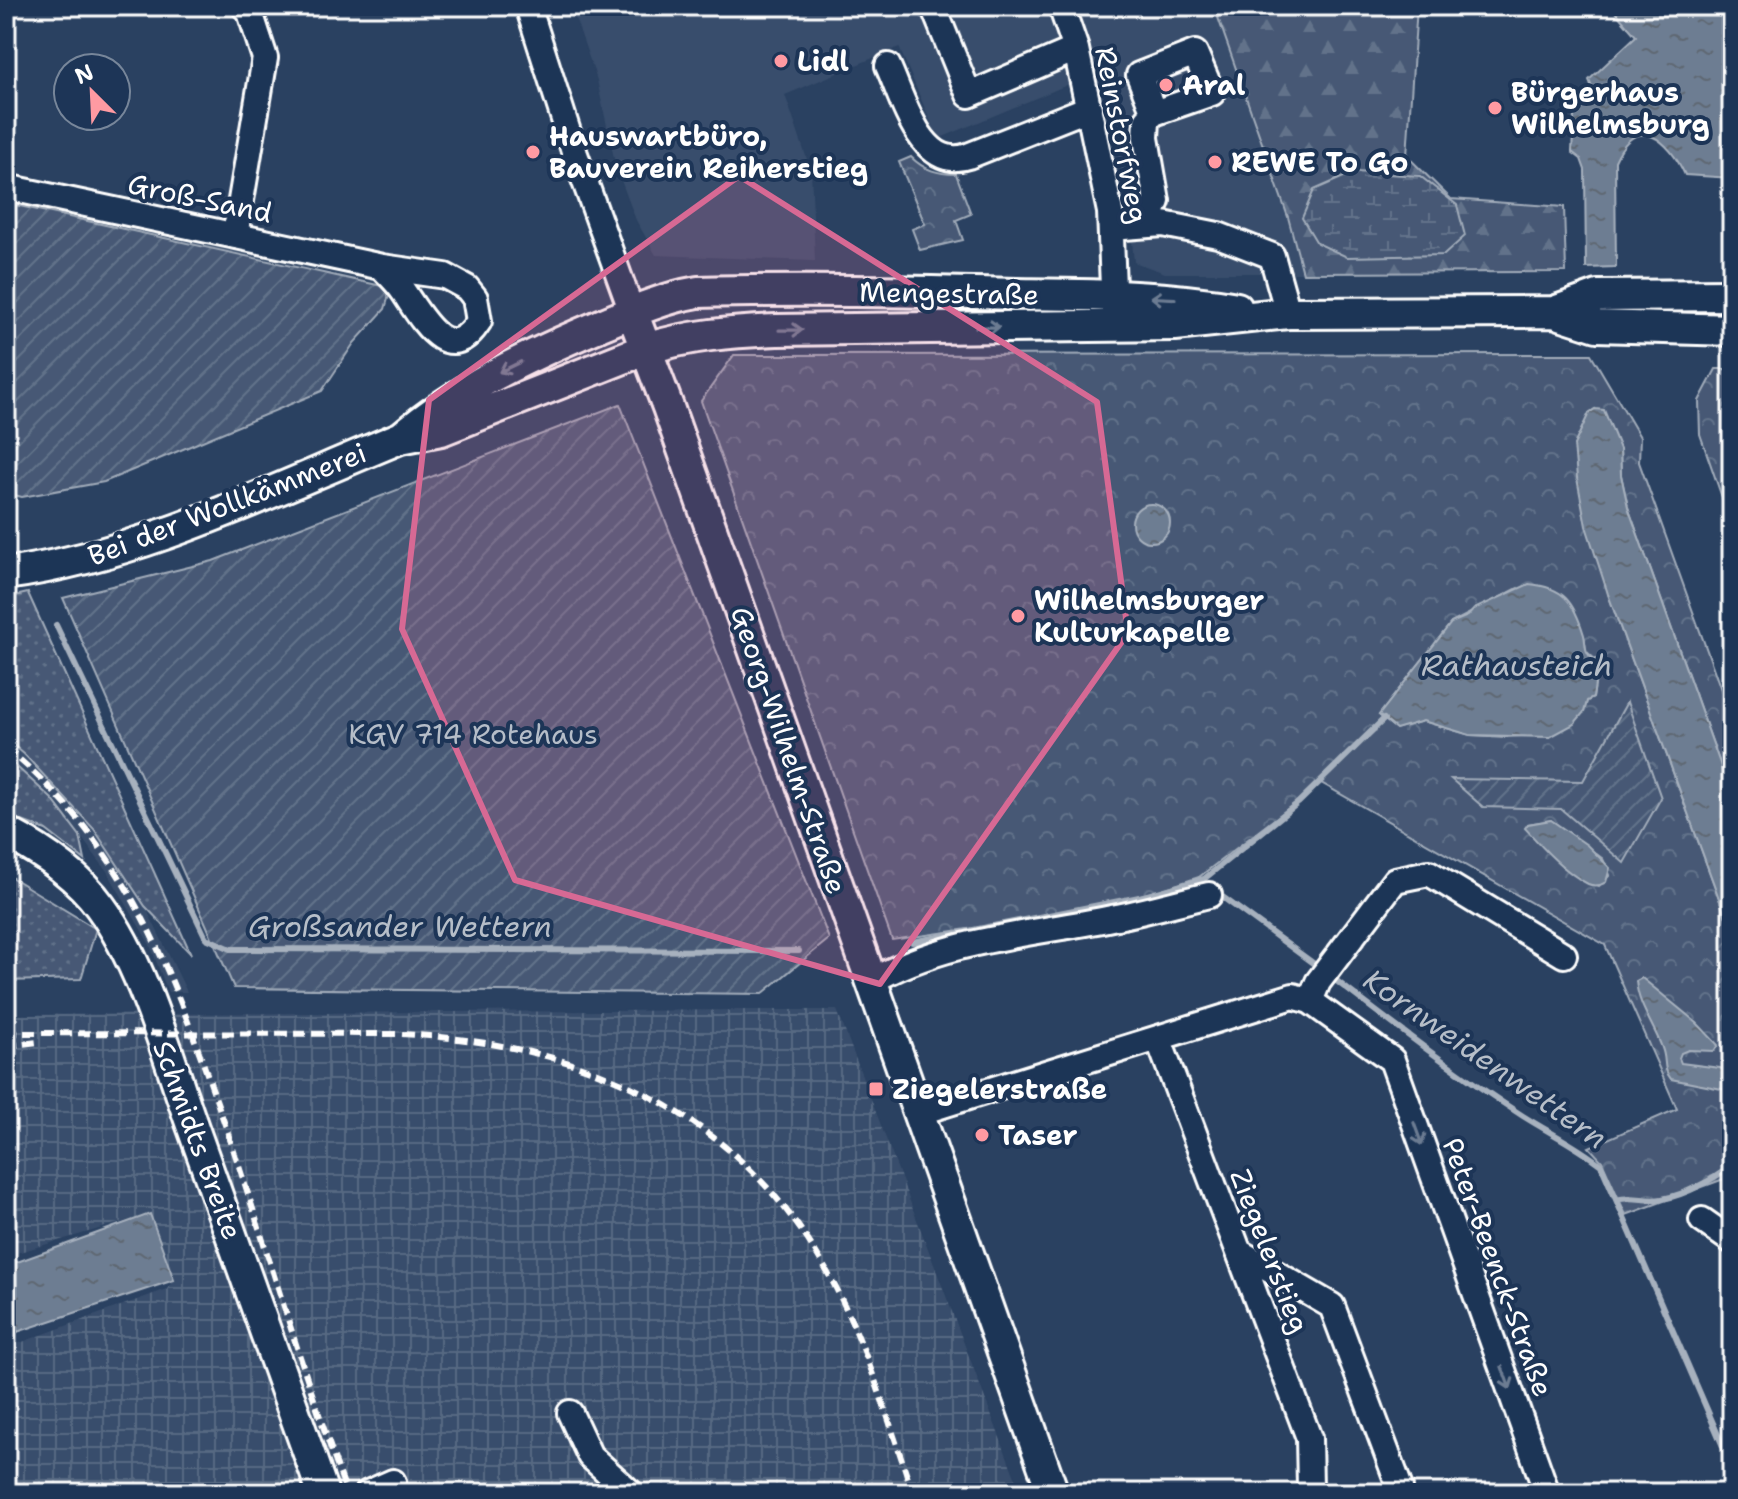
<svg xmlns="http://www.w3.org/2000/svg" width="1738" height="1499" font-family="'Shantell Sans',sans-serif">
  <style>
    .built { fill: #394e6c }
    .industrial { fill: url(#industrial-grid) }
    .grass { fill: url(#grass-dots); stroke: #a2acba; stroke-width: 2 }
    .forest { fill: url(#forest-firs); stroke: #a2acba; stroke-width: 2 }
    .wetland { fill: url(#wetland-marsh); stroke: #a2acba; stroke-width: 2 }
    .park { fill: url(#park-crowns); stroke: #a2acba; stroke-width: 2; fill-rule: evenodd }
    .garden { fill: url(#garden-furrows); stroke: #a2acba; stroke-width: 2 }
    .water { fill: url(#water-ripples); stroke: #a7b1be; stroke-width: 2 }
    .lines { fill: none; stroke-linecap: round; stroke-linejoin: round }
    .stream { stroke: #a7b1be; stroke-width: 6 }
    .minor-casing { stroke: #fff; stroke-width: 30 }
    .major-casing { stroke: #fff; stroke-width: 36 }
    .minor { stroke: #1d3557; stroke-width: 24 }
    .major { stroke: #1d3557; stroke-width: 30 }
    .rail { stroke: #fff; stroke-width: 6; stroke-dasharray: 12 6; stroke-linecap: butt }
    .oneway { stroke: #6c7c92 }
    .marked { fill: #d76994; fill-opacity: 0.2; stroke: #d76994; stroke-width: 6; stroke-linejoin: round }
    .poi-dot { fill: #ff9aa2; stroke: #1d3557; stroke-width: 3 }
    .labels { text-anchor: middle; stroke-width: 8; stroke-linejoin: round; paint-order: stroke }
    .poi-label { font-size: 28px; font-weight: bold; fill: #fff; stroke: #1d3557; text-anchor: start }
    .street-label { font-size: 28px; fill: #fff; stroke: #1d3557 }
    .park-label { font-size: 28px; fill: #b5bdc8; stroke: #1d3557 }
    .water-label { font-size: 30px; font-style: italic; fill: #b6bec8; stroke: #1d3557 }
  </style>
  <defs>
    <pattern id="industrial-grid" width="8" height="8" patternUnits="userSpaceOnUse" patternTransform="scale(2)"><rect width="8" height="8" fill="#394e6c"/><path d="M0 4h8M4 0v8" fill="none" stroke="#576982"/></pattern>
    <pattern id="grass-dots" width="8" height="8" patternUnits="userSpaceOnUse" patternTransform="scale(2)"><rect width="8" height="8" fill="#465975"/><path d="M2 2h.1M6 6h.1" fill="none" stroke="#62728a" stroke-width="1.8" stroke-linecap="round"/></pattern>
    <pattern id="forest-firs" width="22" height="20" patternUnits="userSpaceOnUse" patternTransform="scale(2)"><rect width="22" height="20" fill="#465975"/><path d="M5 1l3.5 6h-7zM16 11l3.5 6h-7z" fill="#62728a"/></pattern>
    <pattern id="wetland-marsh" width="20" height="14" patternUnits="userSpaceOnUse" patternTransform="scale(2)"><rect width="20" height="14" fill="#465975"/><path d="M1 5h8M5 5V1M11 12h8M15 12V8" fill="none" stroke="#62728a"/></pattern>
    <pattern id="park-crowns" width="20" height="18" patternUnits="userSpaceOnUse" patternTransform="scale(2)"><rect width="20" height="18" fill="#465975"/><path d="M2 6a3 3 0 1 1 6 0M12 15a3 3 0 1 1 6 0" fill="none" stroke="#62728a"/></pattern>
    <pattern id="garden-furrows" width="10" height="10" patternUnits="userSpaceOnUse" patternTransform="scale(2)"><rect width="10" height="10" fill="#465975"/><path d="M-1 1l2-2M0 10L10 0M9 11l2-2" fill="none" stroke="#62728a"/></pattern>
    <pattern id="water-ripples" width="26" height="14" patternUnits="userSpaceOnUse" patternTransform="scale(2)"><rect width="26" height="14" fill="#6d7d92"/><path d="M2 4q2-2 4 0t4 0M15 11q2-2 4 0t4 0" fill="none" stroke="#5e6772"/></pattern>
  </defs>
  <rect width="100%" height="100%" fill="#2a4161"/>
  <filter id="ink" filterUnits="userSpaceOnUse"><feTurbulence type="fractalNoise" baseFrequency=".0125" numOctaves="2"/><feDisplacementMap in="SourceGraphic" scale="16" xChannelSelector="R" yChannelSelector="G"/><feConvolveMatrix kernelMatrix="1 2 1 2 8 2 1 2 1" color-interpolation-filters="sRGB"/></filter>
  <g filter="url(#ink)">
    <!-- built -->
    <path class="built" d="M571,6H1214L1288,217L1303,273H1165L1134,262L1129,208L1103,81L1067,85L938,139L899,47L785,95L811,171L815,261L656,255L636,220L616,167L597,80Z
      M6,739L24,754L94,829L145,906L187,992H168L150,945L107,871L52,799L6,757Z"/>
    <!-- industrial -->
    <path class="industrial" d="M749,1010H837L1021,1493H6V1348L167,1289L174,1280L150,1214L6,1256V1015Z"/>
    <!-- grass -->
    <path class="grass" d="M28,593L191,954L145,906L94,829L24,754L6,739V598Z
      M6,757L52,799L80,836L85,860L46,830L6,815Z
      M6,874L96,929L81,979L6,981Z"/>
    <!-- forest -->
    <path class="forest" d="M1214,6H1417L1407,156L1451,199L1564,207L1566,272L1303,273L1288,217Z"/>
    <!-- wetland -->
    <path class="wetland" d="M1355,172L1420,176L1457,205L1465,236L1444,255L1347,257L1317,243L1302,218L1314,190Z"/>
    <!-- park -->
    <path class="park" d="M911,157C924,170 938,174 956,174L971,214L956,220L963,240L920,250L912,229L925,224L899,162Z
      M1591,354L1640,437L1639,462L1732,720V797L1628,507L1621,475L1620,449L1595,409L1589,413L1608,594L1732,934V1176L1626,1215L1602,1161L1589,1147L1677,1109L1605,945L1321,783L1199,877L1154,892L968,929L892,940L701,401L734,355ZM1518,588L1584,636L1586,651L1608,671L1596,677L1593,698L1587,701L1584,712L1522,736L1506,737L1470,735L1423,721L1396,729L1379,715L1451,623ZM1551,820L1603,859L1610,875L1599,886L1573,873L1526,828L1528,824Z
      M1716,369H1732V526L1700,434L1699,401Z"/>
    <!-- garden -->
    <path class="garden" d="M6,203L391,288L385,309L354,343L322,391L104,482L22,497L6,493Z
      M620,404L829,939L762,994L234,988L63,598L213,561Z
      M1627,702L1661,798L1624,863L1561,809L1483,807L1451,779L1583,781Z"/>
    <!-- water -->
    <path class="water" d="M1610,6H1732V178L1685,175C1669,140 1637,112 1615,161L1616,267L1586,268L1585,170L1581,159L1572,152L1574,116L1595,95L1589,80L1636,36Z
      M1595,409L1604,410L1620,449L1621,475L1628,507L1732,797V934L1608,594L1586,526L1577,478L1574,445L1589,413Z
      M1132 523a19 19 0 1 1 38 0a19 19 0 1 1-38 0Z
      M1529,584C1564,587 1574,602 1584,635C1586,643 1584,653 1592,658C1596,660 1600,660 1604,661L1609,670L1596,677L1593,698L1587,701L1584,712L1574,724L1550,737L1470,735L1423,721L1396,729L1379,715L1451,623L1468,616L1474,609Z
      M1551,820L1587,845L1610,868L1606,882C1600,886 1595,887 1588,884C1565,873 1542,847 1525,828L1528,824Z
      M1642,978L1697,1023L1718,1045L1714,1051L1688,1050L1681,1053L1679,1058L1681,1063L1720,1068L1732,1074V1091L1671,1079C1662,1068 1667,1060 1662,1048C1654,1025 1638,1006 1636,981Z
      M150,1214L174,1280L17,1332L11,1317L6,1319V1266Z"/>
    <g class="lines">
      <!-- stream -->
      <path class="stream" d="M56,625L206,938L231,949L799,951
        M1194,881L1207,887
        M1217,893L1321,969
        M912,942L1123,902L1204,879L1298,803L1384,719
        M1330,976C1393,1024 1456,1073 1523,1116C1550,1133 1577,1146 1601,1165L1732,1467
        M1617,1200C1632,1195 1647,1202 1662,1199C1686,1195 1714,1179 1732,1165"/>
      <defs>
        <path id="minor" d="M528,6L575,154L632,312
          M933,6L969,95L1076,49
          M1061,6L1076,49L1110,212L1114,313
          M888,66C903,98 921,172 968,156L1089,108
          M6,187L382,267L445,276L467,288L475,298L479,321C448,370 421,317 403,291C397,282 389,275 382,267
          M1147,225L1157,201L1146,138L1147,120L1154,113L1212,93L1195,53L1139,75L1154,113
          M1111,228L1163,224L1218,235L1272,256L1288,313
          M235,236L265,58L250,12L244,6
          M870,982C943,940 1026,935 1107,919C1141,913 1175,903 1209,895
          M1310,1001L1318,982L1395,880L1429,873L1564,955
          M1158,1038L1309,1438L1310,1487
          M917,1113L1293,996L1310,1001L1392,1060L1547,1493
          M1702,1220L1732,1241
          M1239,1252L1332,1306L1400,1488
          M570,1413L590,1456L631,1493
          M368,1493L393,1482"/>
        <path id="major" d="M632,312L668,407L1053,1493
          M1554,312L1598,296L1732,295
          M402,437C458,389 526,357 594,328C627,314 662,298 698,292C804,289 911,291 1017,294C1091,295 1164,295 1237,308
          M6,574C144,555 272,490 400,438L441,430L646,349C690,335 732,332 777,330L1175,325L1288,313L1554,312L1597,326L1732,330
          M6,832C40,850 77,874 100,906C144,966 168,1058 193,1128C236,1250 280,1371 323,1493"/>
      </defs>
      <!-- minor casing -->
      <use href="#minor" class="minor-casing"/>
      <!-- major casing -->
      <use href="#major" class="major-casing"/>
      <!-- minor -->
      <use href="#minor" class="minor"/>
      <!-- major -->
      <use href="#major" class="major"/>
      <!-- rail -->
      <path class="rail" d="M6,748C131,850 171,972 223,1119C266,1243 301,1370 347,1493
        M6,1033L400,1034C577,1043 733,1106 825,1268C865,1338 887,1417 913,1493
        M6,1046L38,1042"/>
    </g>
    <!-- one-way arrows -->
    <defs><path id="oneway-shaft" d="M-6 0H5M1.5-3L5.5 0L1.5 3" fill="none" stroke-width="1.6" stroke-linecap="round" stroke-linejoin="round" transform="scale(2)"/></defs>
    <g class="oneway">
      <use href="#oneway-shaft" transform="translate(1163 298) rotate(-177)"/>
      <use href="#oneway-shaft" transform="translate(988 327) rotate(-1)"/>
      <use href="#oneway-shaft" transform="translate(791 330) rotate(-1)"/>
      <use href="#oneway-shaft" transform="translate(510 367) rotate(154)"/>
      <use href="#oneway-shaft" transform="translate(1418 1134) rotate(70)"/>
      <use href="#oneway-shaft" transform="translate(1506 1378) rotate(70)"/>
    </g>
  </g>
  <!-- marked area -->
  <path class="marked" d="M739,176L1097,402L1128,633L880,984L515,880L402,629L429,400Z"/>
  <!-- markers -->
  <g class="poi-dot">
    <circle cx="781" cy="61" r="8"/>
    <circle cx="1166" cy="85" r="8"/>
    <circle cx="1495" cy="108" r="8"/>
    <circle cx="533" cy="152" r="8"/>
    <circle cx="1215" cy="162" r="8"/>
    <circle cx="1018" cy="616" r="8"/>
    <rect x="868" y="1081" width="16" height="16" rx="4"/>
    <circle cx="982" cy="1135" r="8"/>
  </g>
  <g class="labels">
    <!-- poi labels -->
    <g class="poi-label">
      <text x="797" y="71">Lidl</text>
      <text x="1182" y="95">Aral</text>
      <text x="1511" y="102">Bürgerhaus<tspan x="1511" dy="32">Wilhelmsburg</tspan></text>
      <text x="549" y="146">Hauswartbüro,<tspan x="549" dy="32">Bauverein Reiherstieg</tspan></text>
      <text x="1231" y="172">REWE To Go</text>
      <text x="1034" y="610">Wilhelmsburger<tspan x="1034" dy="32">Kulturkapelle</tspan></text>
      <text x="892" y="1099">Ziegelerstraße</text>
      <text x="998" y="1145">Taser</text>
    </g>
    <!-- street labels -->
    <g class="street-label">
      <text transform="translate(1122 135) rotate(79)" y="10">Reinstorfweg</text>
      <text transform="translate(200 198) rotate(12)" y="10">Groß-Sand</text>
      <text transform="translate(949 293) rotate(1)" y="10">Mengestraße</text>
      <text transform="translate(227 504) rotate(-21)" y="10">Bei der Wollkämmerei</text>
      <text transform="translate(789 750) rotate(71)" y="10">Georg-Wilhelm-Straße</text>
      <text transform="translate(198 1140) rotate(70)" y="10">Schmidts Breite</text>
      <text transform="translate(1270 1251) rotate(69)" y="10">Ziegelerstieg</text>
      <text transform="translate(1498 1267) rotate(70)" y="10">Peter-Beenck-Straße</text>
    </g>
    <!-- park labels -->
    <g class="park-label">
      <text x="473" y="744">KGV 714 Rotehaus</text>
    </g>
    <!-- water labels -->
    <g class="water-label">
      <text x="1517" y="676">Rathausteich</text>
      <text x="400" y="937">Großsander Wettern</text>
      <text transform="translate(1485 1059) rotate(35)" y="10">Kornweidenwettern</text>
    </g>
  </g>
  <!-- margin -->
  <rect width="1738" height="1499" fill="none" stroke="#1d3557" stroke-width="32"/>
  <rect x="16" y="16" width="1706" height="1467" fill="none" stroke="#fff" stroke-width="3" filter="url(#ink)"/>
  <!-- north arrow -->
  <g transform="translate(92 92) rotate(336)"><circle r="38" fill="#1d3557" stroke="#77869a" stroke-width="2"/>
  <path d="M0-6L14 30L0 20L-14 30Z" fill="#ff9aa2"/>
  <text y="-12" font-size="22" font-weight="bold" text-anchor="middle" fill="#ffffff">N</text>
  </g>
</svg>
